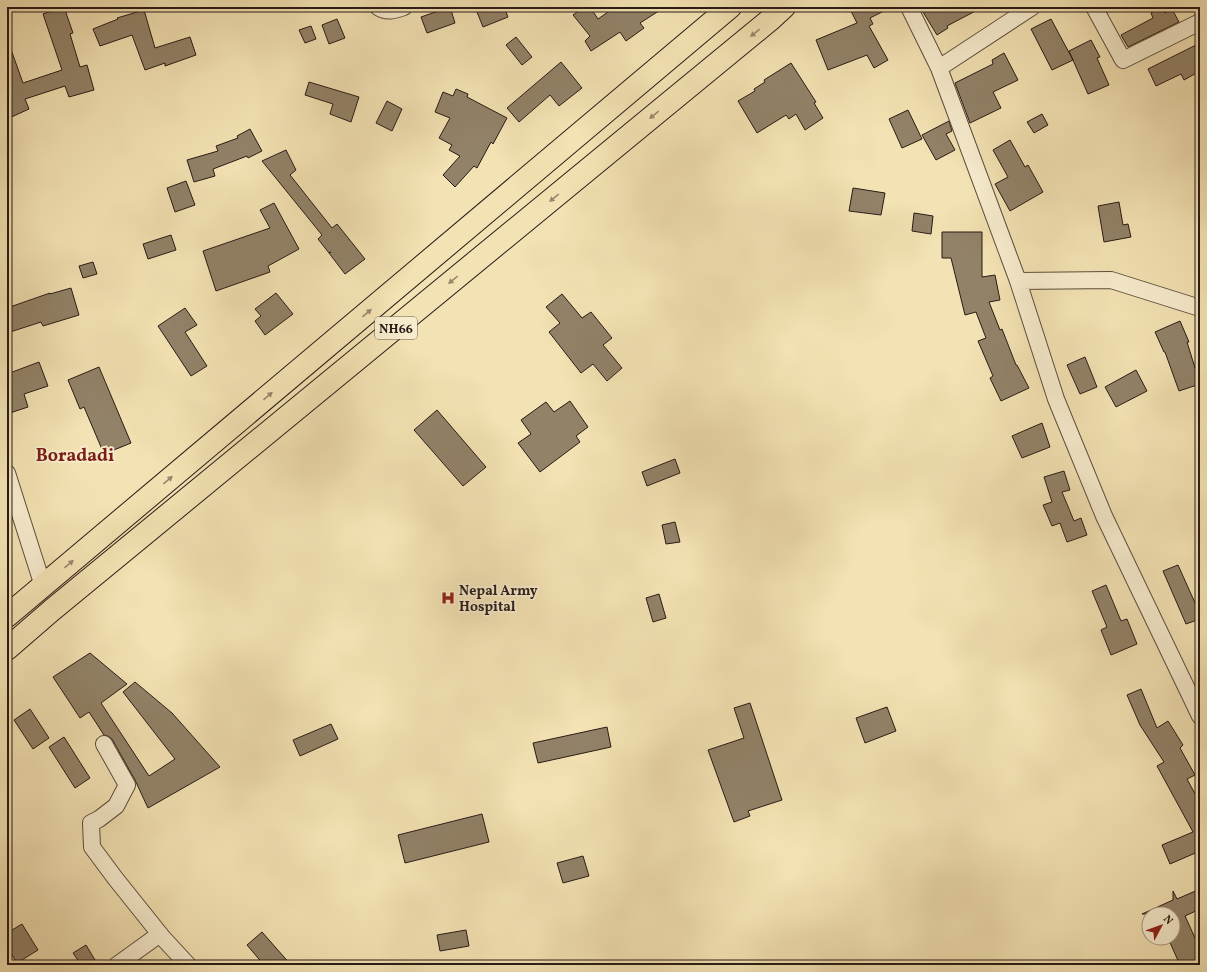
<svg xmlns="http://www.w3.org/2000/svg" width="1207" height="972" font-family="Vollkorn,serif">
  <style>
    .building { fill: #928268; stroke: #281b16 }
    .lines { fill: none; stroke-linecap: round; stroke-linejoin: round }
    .minor-casing { stroke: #5b4d3d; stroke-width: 18 }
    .trunk-casing { stroke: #281b16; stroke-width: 24 }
    .minor { stroke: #f7ecce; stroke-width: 16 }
    .trunk { stroke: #f3e2b3; stroke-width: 22 }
    .oneway { fill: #98886c }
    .labels { text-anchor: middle; stroke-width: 3.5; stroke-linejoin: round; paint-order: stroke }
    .shield { fill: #f7ecce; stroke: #665a4d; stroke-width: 1 }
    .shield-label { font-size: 13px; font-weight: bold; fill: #281b16 }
    .poi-label { font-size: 14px; font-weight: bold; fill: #281b16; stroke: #f7ecce; text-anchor: start }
    .district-label { font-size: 18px; font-weight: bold; fill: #7a1f14; stroke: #f7ecce }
  </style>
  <rect width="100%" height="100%" fill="#f3e2b3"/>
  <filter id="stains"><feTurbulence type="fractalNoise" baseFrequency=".005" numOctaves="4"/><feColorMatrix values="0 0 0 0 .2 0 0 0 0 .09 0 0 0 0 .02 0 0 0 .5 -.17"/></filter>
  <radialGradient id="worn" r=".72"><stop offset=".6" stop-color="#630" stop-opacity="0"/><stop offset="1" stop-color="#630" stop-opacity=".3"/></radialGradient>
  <!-- building -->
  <path class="building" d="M62,7H64L73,33L70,34L80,67L87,65L94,90L69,97L65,86L25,99L29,109L7,119V45L9,44L23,83L62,70L43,14Z
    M450,7L455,23L427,33L421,17Z
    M475,7H504L508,17L483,27Z
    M584,7H590L598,19L615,7H665L640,23L644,28L626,41L620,32L591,51L585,41L590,36L573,15Z
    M849,7H892L870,18L873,24L869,26L888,60L874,68L867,55L828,70L816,40L857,23Z
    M920,7H983L947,26L948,28L937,35Z
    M1161,7L1165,13L1172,9L1179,22L1128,47L1121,35L1153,18L1151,13Z
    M144,10L155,48L190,37L196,55L165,66V63L145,70L132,35L100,46L93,29L118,19L117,18Z
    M337,19L345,38L329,44L322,25Z
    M1051,19L1073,60L1052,70L1031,29Z
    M311,26L316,39L305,43L299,30Z
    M516,37L532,57L522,65L506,45Z
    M1091,40L1100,57L1097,58L1109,85L1088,94L1069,51Z
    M1200,43V71L1184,80L1181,74L1156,86L1148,69Z
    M1004,53L1018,80L993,92L1001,108L970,123L955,83L993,64L992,60Z
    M561,62L582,88L559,106L550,95L519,122L507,108Z
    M791,63L816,102L814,103L823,118L805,130L796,114L789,119L786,115L757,133L738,101L755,91L754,89L765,82L764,80Z
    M309,82L359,97L351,122L330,114L333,104L305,95Z
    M456,89L468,94L467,97L507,118L493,144L491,142L477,168L474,166L455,187L443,175L460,156L449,150L452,145L439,138L450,118L435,112L443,92L453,96Z
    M387,101L402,109L392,131L376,123Z
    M908,110L922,139L902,148L889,119Z
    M1042,114L1048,125L1034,133L1027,122Z
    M949,121L952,131L946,134L955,150L936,160L922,135Z
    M250,129L262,151L248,158L247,156L213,169L215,176L194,182L187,160L218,151L216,146L238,138L237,136Z
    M1010,140L1025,167L1028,165L1043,192L1010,211L995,184L1008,177L993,150Z
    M286,150L296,170L290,175L332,228L337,224L365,259L345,274L329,253L331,252L329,253L318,239L322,235L262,161Z
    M186,181L195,205L175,212L167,188Z
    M853,188L885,193L881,215L849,211Z
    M1119,202L1123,225L1128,224L1131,237L1104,242L1098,206Z
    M274,203L299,249L268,266L270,272L216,291L203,251L270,228L260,210Z
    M914,213L933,216L931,234L912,231Z
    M942,232H982V277L995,275L1000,300L989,302L1000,330L1002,329L1016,365H1017L1029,388L1001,401L990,378L993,376L978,341L986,338L976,312L965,315L951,258H942Z
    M171,235L176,250L148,259L143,244Z
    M93,262L97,274L83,278L79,266Z
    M71,288L79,315L43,326L41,322L7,333V308L50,293V294Z
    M276,293L293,314L265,335L255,321L261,316L255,309Z
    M562,294L582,318L591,312L612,338L603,345L622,368L607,381L593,364L581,373L549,332L560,323L546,307Z
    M185,308L197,325L185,332L207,366L191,376L158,326Z
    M1180,321L1189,342H1187L1200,384L1179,391L1165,352H1164L1155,332Z
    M1085,357L1097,387L1080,394L1067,365Z
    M39,362L48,386L24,394L28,407L7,414V374Z
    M99,367L131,443L104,454L84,407L80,409L68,380Z
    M1136,370L1147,391L1116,407L1105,387Z
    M570,401L588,427L576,436L580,442L540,472L518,443L531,434L521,420L546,402L554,412Z
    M437,410L486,467L463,486L414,430Z
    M1042,423L1050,447L1022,458L1012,436Z
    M675,459L680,473L647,486L642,472Z
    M1064,471L1070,490L1062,492L1074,521L1081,518L1087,535L1067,542L1060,523L1052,526L1043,505L1052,502L1044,477Z
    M675,522L680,542L666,544L662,525Z
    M1178,565L1200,614V619L1186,624L1163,571Z
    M1106,585L1121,621L1127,619L1137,644L1111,655L1101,630L1107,627L1092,591Z
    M659,594L666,618L653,622L646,598Z
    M90,653L127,684L101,703L149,776L175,759L123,692L135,682L172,713L220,767L148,808L135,780L112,739L108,736L104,735L89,712L80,718L53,677Z
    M1141,689L1157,728L1168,721L1183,745L1180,748L1195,775L1187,779L1200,803V851L1170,864L1162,845L1193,832L1157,766L1164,762L1140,725L1127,695Z
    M750,703L782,800L748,811L750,816L734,822L708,750L744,738L734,708Z
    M887,707L896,731L865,743L856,718Z
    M30,709L49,738L33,749L14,720Z
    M331,724L338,739L300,756L293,740Z
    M607,727L611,747L538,763L533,743Z
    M64,737L90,778L75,788L49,747Z
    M482,814L489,842L405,863L398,835Z
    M583,856L589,876L563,883L557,863Z
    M1200,889V909L1185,916L1200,949V965H1180L1168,938H1173V914H1142L1173,900V891L1177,899Z
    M22,924L38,950L17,963L7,947V933Z
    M466,930L469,946L440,951L437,935Z
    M262,932L291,965H264L247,945Z
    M86,945L98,965H81L73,953Z"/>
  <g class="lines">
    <defs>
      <path id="minor" d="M378,7C387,13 395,10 404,7
        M909,7L939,68L1018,281L1056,399L1104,516L1200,716
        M1094,7L1123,60L1200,22
        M939,68L1032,7
        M1018,281L1111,280L1200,308
        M7,473L43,586
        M104,744L127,785L116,806L99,819L91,823L92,847L115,878L163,938L188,965
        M117,965L160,934"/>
      <path id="trunk" d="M7,616L730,7
        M7,649L52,610L771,19L784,7"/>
    </defs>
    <!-- minor casing -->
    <use href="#minor" class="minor-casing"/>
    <!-- trunk casing -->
    <use href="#trunk" class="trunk-casing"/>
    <!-- minor -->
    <use href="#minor" class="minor"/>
    <!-- trunk -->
    <use href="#trunk" class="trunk"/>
  </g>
  <!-- one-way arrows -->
  <defs><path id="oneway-solid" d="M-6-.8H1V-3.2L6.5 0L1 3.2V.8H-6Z"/></defs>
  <g class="oneway">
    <use href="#oneway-solid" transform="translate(755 33) rotate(141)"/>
    <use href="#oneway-solid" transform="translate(654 115) rotate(141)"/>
    <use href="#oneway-solid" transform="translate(554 198) rotate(141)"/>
    <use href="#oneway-solid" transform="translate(453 280) rotate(141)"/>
    <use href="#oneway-solid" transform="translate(367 313) rotate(-40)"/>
    <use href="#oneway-solid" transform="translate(268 396) rotate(-40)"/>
    <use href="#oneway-solid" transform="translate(168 480) rotate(-40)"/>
    <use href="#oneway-solid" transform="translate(69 564) rotate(-40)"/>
  </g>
  <!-- icons -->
  <defs>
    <symbol id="hospital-bare" viewBox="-9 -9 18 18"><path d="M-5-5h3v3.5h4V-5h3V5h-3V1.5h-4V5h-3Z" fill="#8f2418" stroke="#f7ecce" stroke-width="2.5" paint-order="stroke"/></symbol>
  </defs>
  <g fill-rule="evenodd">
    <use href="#hospital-bare" x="438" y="588" width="20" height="20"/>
  </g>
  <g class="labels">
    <!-- shield labels -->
    <rect class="shield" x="375" y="317" width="42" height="22" rx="3"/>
    <g class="shield-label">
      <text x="396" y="333">NH66</text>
    </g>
    <!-- poi labels -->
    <g class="poi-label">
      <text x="459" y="595">Nepal Army<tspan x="459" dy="16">Hospital</tspan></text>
    </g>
    <!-- district labels -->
    <g class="district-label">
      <text x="75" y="461">Boradadi</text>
    </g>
  </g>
  <!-- margin -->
  <rect width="1207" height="972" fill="none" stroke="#f3e2b3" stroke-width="24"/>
  <rect x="8" y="8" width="1191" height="956" fill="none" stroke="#281b16" stroke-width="2"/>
  <rect x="12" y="12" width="1183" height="948" fill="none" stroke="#281b16"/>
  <!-- north arrow -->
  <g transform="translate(1161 926) rotate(49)"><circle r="19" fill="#f7ecce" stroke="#a49884"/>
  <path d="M0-3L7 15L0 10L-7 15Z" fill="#8f2418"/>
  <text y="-6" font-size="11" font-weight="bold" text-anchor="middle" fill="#281b16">N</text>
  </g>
  <rect width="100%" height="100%" filter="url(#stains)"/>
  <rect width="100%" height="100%" fill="url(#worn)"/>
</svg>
